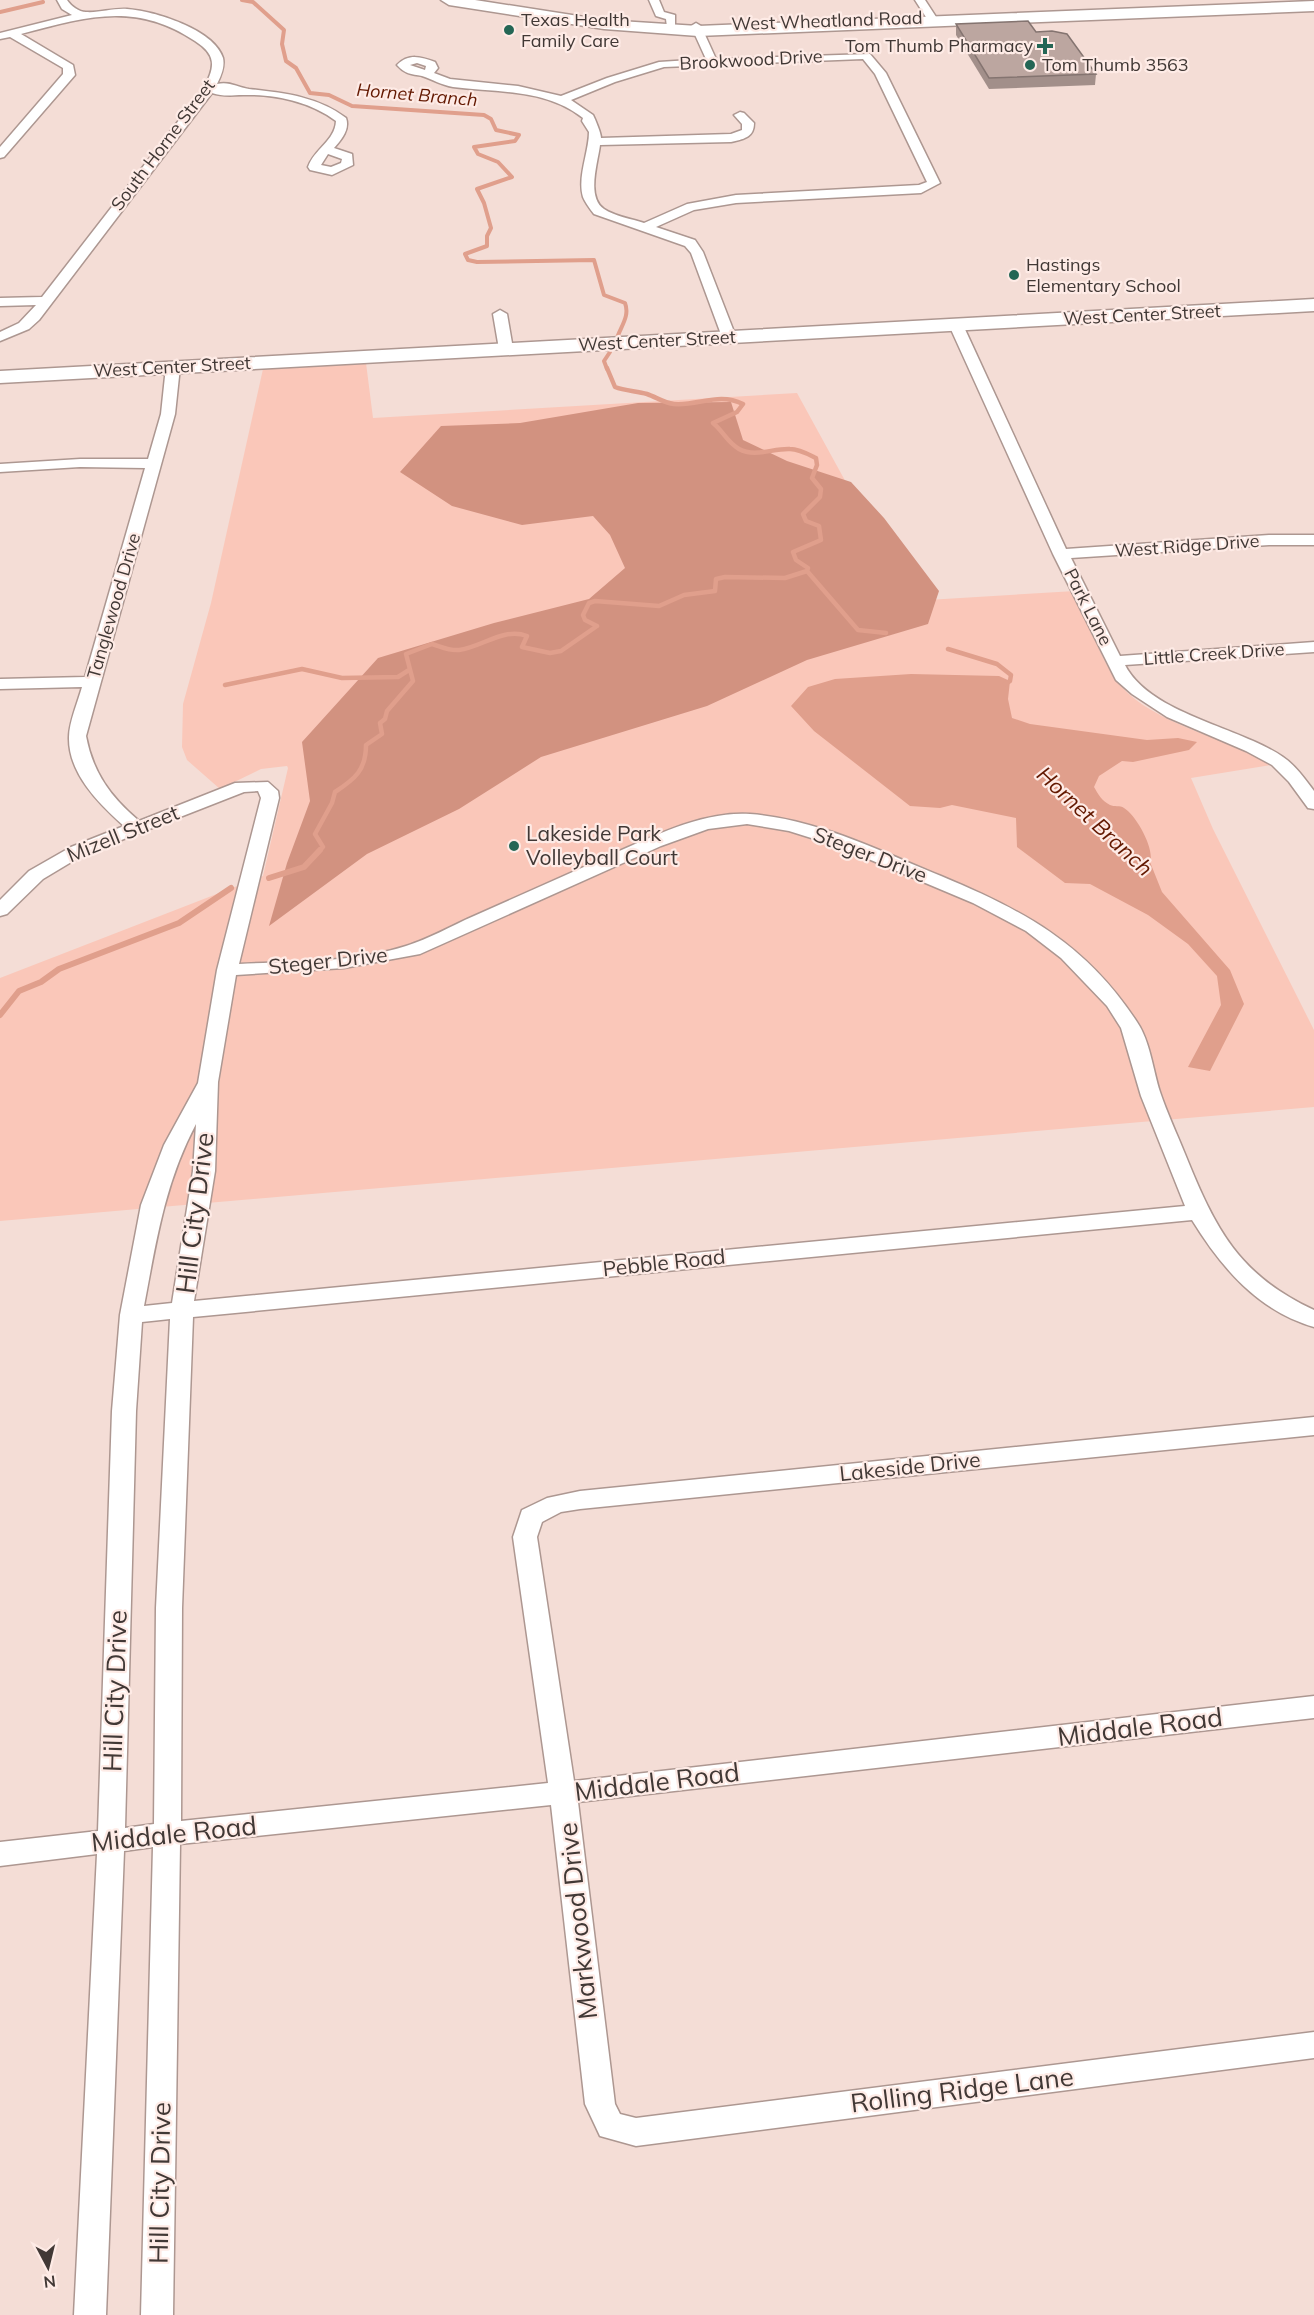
<svg xmlns="http://www.w3.org/2000/svg" width="1314" height="2315" font-family="Mulish,sans-serif">
  <style>
    .green { fill: #fac7b9 }
    .forest { fill: #d29280 }
    .water { fill: #e09f8c }
    .lines { fill: none; stroke-linecap: round; stroke-linejoin: round }
    .stream-far2 { stroke: #e09f8c; stroke-width: 4 }
    .stream-far1 { stroke: #e09f8c; stroke-width: 4.5 }
    .stream { stroke: #e09f8c; stroke-width: 6 }
    .street-casing { stroke: #ad9791; stroke-width: 3 }
    .secondary-casing { stroke: #ad9791; stroke-width: 3 }
    .street { fill: #fff; fill-rule: evenodd }
    .secondary { fill: #fff; fill-rule: evenodd }
    .wall { fill: #a28f8a }
    .building { fill: #bca6a0; stroke: #847470; stroke-width: 1.5 }
    .poi-dot { fill: #246655; stroke: #feebe6; stroke-width: 2 }
    .labels { text-anchor: middle; stroke-width: 4.5; stroke-linejoin: round; paint-order: stroke }
    .far-poi-label { font-size: 18px; fill: #413835; stroke: #feebe6; text-anchor: start }
    .far-street-label { font-size: 18px; fill: #413835; stroke: #feebe6 }
    .far-water-label { font-size: 18px; font-style: italic; fill: #631800; stroke: #feebe6 }
    .street-label { font-size: 21px; fill: #413835; stroke: #feebe6 }
    .poi-label { font-size: 21px; fill: #413835; stroke: #feebe6; text-anchor: start }
    .water-label { font-size: 22px; font-style: italic; fill: #631800; stroke: #feebe6 }
    .near-street-label { font-size: 26px; fill: #413835; stroke: #feebe6 }
  </style>
  <rect width="100%" height="100%" fill="#f4ddd6"/>
  <!-- green -->
  <path class="green" d="M366,363L373,418L797,393L911,601L1075,591C1088,619 1101,663 1121,686C1155,725 1227,737 1271,765L1191,778L1213,829L1314,1030V1107L0,1221V978L263,876L288,768L287,766L261,769L220,789L187,760L182,747L183,704L211,603L263,369Z"/>
  <!-- forest -->
  <path class="forest" d="M731,402L743,440L787,461L851,482L884,518L939,591L928,624L807,660L707,706L541,757L459,809L367,854L269,926L287,863L310,801L302,742L378,658L494,623L589,599L625,568L610,535L593,516L522,525L452,506L400,472L441,426L520,423L638,403Z"/>
  <!-- water -->
  <path class="water" d="M911,674L999,676L1010,681L1008,699L1012,718L1030,724L1147,740L1178,738L1197,742L1189,750L1133,762L1122,761L1099,776L1094,787C1098,794 1102,801 1110,805C1114,807 1120,805 1124,808C1136,815 1155,849 1150,862L1162,892L1230,970L1244,1004L1210,1071L1188,1067L1221,1005L1217,976L1188,944L1148,915L1090,884L1065,883L1017,847L1016,818L952,805L940,808L910,806L814,731L791,706L808,687L835,679Z"/>
  <g class="lines">
    <!-- stream-far2 -->
    <path class="stream-far2" d="M242,0L253,2L284,30L282,44L286,61L296,68L310,93L329,95L352,106L484,115L491,119L496,130L519,135L515,141L474,147L478,154L498,162L512,177L477,189L484,203L491,228L487,236V246L465,254L468,260L477,262L594,260L604,295L625,303C630,316 621,326 617,338
      M0,12L43,2
      M607,369L604,361L610,352"/>
    <!-- stream-far1 -->
    <path class="stream-far1" d="M607,368L615,387C625,391 637,391 647,394C656,397 664,403 674,404C699,406 718,392 743,404L737,412L713,423C723,431 727,442 739,449C755,458 773,448 790,449C799,449 808,454 816,458L817,465L812,478L821,489L820,497L803,514L806,521L819,526L821,540L793,552L796,560L808,568L807,571L858,630L886,633
      M948,649L997,664L1011,675L1010,681L1005,684
      M225,685L302,669L342,678L398,677L409,670
      M318,852L323,847L315,834L332,803L335,792C355,779 366,770 366,745L382,734L380,723L385,719L387,711L413,681L406,654L432,644C442,647 449,651 459,650C482,647 504,627 527,636L522,647L550,653L561,651L597,626L585,620L583,615L589,603L595,601L659,606L684,595L715,591L716,579L725,577L785,578L807,571"/>
    <!-- stream -->
    <path class="stream" d="M269,878L304,867L320,850
      M0,1015L19,991L41,982L59,969L179,923L231,888"/>
    <defs>
      <path id="street" d="M57,0H67C71,6 79,12 86,12C99,13 113,8 127,9C154,11 214,29 223,58C225,67 221,76 217,84C229,81 237,87 249,89C283,93 317,96 346,118C350,129 342,139 334,148L352,154L353,165L332,175L310,170L308,167C314,149 335,141 336,121C311,102 275,94 243,95C232,95 224,97 212,93L39,320L29,329L0,341V332L19,323L36,305L0,306V298L42,297L204,88C215,67 217,55 195,41C135,1 86,17 21,34L73,65L75,75L4,157L0,158V147L63,74V68L10,37L0,39V33L72,15L62,9ZM328,154L342,159L341,163L331,167L321,165Z
        M649,0H659L664,12L675,15V27H667L666,19L656,16Z
        M915,0H925L940,23L939,25H931Z
        M696,23L701,26L716,59L870,54L886,73L940,183L921,193L736,203L694,210L656,227L695,240L703,252L736,337L729,341L722,337L691,253L685,246L594,214C590,209 585,202 583,197C577,177 589,152 589,132L582,121L583,118C545,88 498,93 453,87C441,85 432,79 422,76C411,74 405,74 397,65C409,53 421,57 435,62L438,68L434,73L450,79L518,86L561,96L607,78L659,62L706,59L691,26ZM863,59L875,74L927,182L919,185L736,195L687,204L644,223C632,219 614,216 604,209C586,197 598,162 600,145L731,142C743,139 754,138 754,123L744,113L740,112L734,115L742,124V130L731,134L601,138C601,133 595,119 593,115L571,100L615,82L664,67ZM417,63L426,66L425,70L410,65Z
        M500,310L507,314L513,349L506,353L499,349L493,314Z
        M956,321L963,325L1066,549L1269,535H1314V545H1269L1071,558L1120,656L1314,642V652L1125,665C1150,714 1240,727 1283,757C1296,766 1305,779 1314,791V809L1308,808L1289,782L1272,765L1246,751L1167,717L1132,694L1116,680L1053,554L949,325Z
        M173,363L180,367L175,414L86,736C93,773 110,796 139,821L235,783L268,782L278,791L279,798L239,964C293,961 353,963 406,946C429,939 451,926 474,916C521,895 568,874 615,853C656,835 704,811 750,814C817,819 880,851 941,876C1025,911 1086,944 1137,1022C1150,1041 1153,1070 1160,1092C1167,1113 1177,1134 1185,1154C1215,1228 1238,1275 1314,1310V1327C1258,1311 1221,1267 1192,1220L193,1317L182,1608L181,1821L548,1783L513,1537L522,1510L547,1498L580,1491L1314,1417V1435L580,1509L561,1512L542,1522L537,1537L574,1781L1314,1696V1718L578,1802L615,2104L620,2114L636,2118L1314,2032V2058L636,2146L600,2136L585,2104L551,1805L180,1844L173,2315H141L153,1847L124,1851L106,2315H74L97,1854L0,1866V1842L98,1831L112,1411L120,1315L141,1205L164,1145L198,1083L217,970L261,798L258,791L244,792L83,855L43,879L7,914L0,916V900L29,871L71,847L124,826C99,804 68,773 69,737C69,722 78,702 82,687L0,689V679L85,677L145,468L80,467L0,472V464L80,459H148L161,414L166,367ZM747,824L789,831L840,847L973,903L1026,931L1061,958L1107,1006L1121,1028L1141,1096L1185,1206L194,1301L215,1171L218,1082L236,975L344,968L420,954L661,846L708,829ZM196,1124L193,1171L172,1303L144,1306C156,1242 165,1182 196,1124ZM170,1319L156,1608L154,1824L125,1828L136,1411L142,1322Z"/>
      <path id="secondary" d="M441,0H475L604,20L698,26L1314,1V11L698,36L604,29L449,5Z
        M1314,299V311L0,383V371Z"/>
    </defs>
    <!-- street casing -->
    <use href="#street" class="street-casing"/>
    <!-- secondary casing -->
    <use href="#secondary" class="secondary-casing"/>
    <!-- street -->
    <use href="#street" class="street"/>
    <!-- secondary -->
    <use href="#secondary" class="secondary"/>
  </g>
  <!-- wall -->
  <path class="wall" d="M956,24L1036,32L1096,74L1095,85L989,89L956,35Z"/>
  <!-- building -->
  <path class="building" d="M1028,21L1036,32L1052,31L1067,34L1096,74L989,78L956,24Z"/>
  <!-- markers -->
  <g class="poi-dot">
    <circle cx="509" cy="30" r="6"/>
    <path d="M1042 37h6v6h6v6h-6v6h-6v-6h-6v-6h6z"/>
    <circle cx="1030" cy="65" r="6"/>
    <circle cx="1014" cy="275" r="6"/>
    <circle cx="514" cy="846" r="6"/>
  </g>
  <g class="labels">
    <!-- far-poi labels -->
    <g class="far-poi-label">
      <text x="521" y="26">Texas Health<tspan x="521" dy="21">Family Care</tspan></text>
      <text x="1033" y="52" text-anchor="end">Tom Thumb Pharmacy</text>
      <text x="1042" y="71">Tom Thumb 3563</text>
      <text x="1026" y="271">Hastings<tspan x="1026" dy="21">Elementary School</tspan></text>
    </g>
    <!-- far-street labels -->
    <g class="far-street-label">
      <text transform="translate(827 21) rotate(-2)" y="6">West Wheatland Road</text>
      <text transform="translate(751 60) rotate(-3)" y="6">Brookwood Drive</text>
      <text transform="translate(163 145) rotate(-53)" y="6">South Horne Street</text>
      <text transform="translate(1142 315) rotate(-3)" y="6">West Center Street</text>
      <text transform="translate(657 341) rotate(-3)" y="6">West Center Street</text>
      <text transform="translate(172 367) rotate(-3)" y="6">West Center Street</text>
      <text transform="translate(1187 546) rotate(-4)" y="6">West Ridge Drive</text>
      <text transform="translate(114 606) rotate(-74)" y="6">Tanglewood Drive</text>
      <text transform="translate(1088 607) rotate(63)" y="6">Park Lane</text>
      <text transform="translate(1214 654) rotate(-4)" y="6">Little Creek Drive</text>
    </g>
    <!-- far-water labels -->
    <g class="far-water-label">
      <text transform="translate(417 95) rotate(5)" y="6">Hornet Branch</text>
    </g>
    <!-- street labels -->
    <g class="street-label">
      <text transform="translate(123 834) rotate(-22)" y="7">Mizell Street</text>
      <text transform="translate(870 855) rotate(21)" y="7">Steger Drive</text>
      <text transform="translate(328 961) rotate(-6)" y="7">Steger Drive</text>
      <text transform="translate(664 1263) rotate(-6)" y="7">Pebble Road</text>
      <text transform="translate(910 1467) rotate(-6)" y="7">Lakeside Drive</text>
    </g>
    <!-- poi labels -->
    <g class="poi-label">
      <text x="526" y="841">Lakeside Park<tspan x="526" dy="24">Volleyball Court</tspan></text>
    </g>
    <!-- water labels -->
    <g class="water-label">
      <text transform="translate(1095 821) rotate(43)" y="8">Hornet Branch</text>
    </g>
    <!-- near-street labels -->
    <g class="near-street-label">
      <text transform="translate(195 1213) rotate(-83)" y="9">Hill City Drive</text>
      <text transform="translate(115 1691) rotate(-88)" y="9">Hill City Drive</text>
      <text transform="translate(1140 1727) rotate(-7)" y="9">Middale Road</text>
      <text transform="translate(657 1782) rotate(-7)" y="9">Middale Road</text>
      <text transform="translate(174 1834) rotate(-6)" y="9">Middale Road</text>
      <text transform="translate(578 1921) rotate(-96)" y="9">Markwood Drive</text>
      <text transform="translate(962 2090) rotate(-7)" y="9">Rolling Ridge Lane</text>
      <text transform="translate(160 2183) rotate(-89)" y="9">Hill City Drive</text>
    </g>
  </g>
  <!-- north arrow -->
  <g transform="translate(48 2267) rotate(173)" stroke="#feebe6" stroke-width="4.5" paint-order="stroke">
  <path d="M0-4.5L10 22L0 15L-10 22Z" fill="#413835"/>
  <text y="-9" font-size="16" font-weight="bold" text-anchor="middle" fill="#413835">N</text>
  </g>
</svg>
